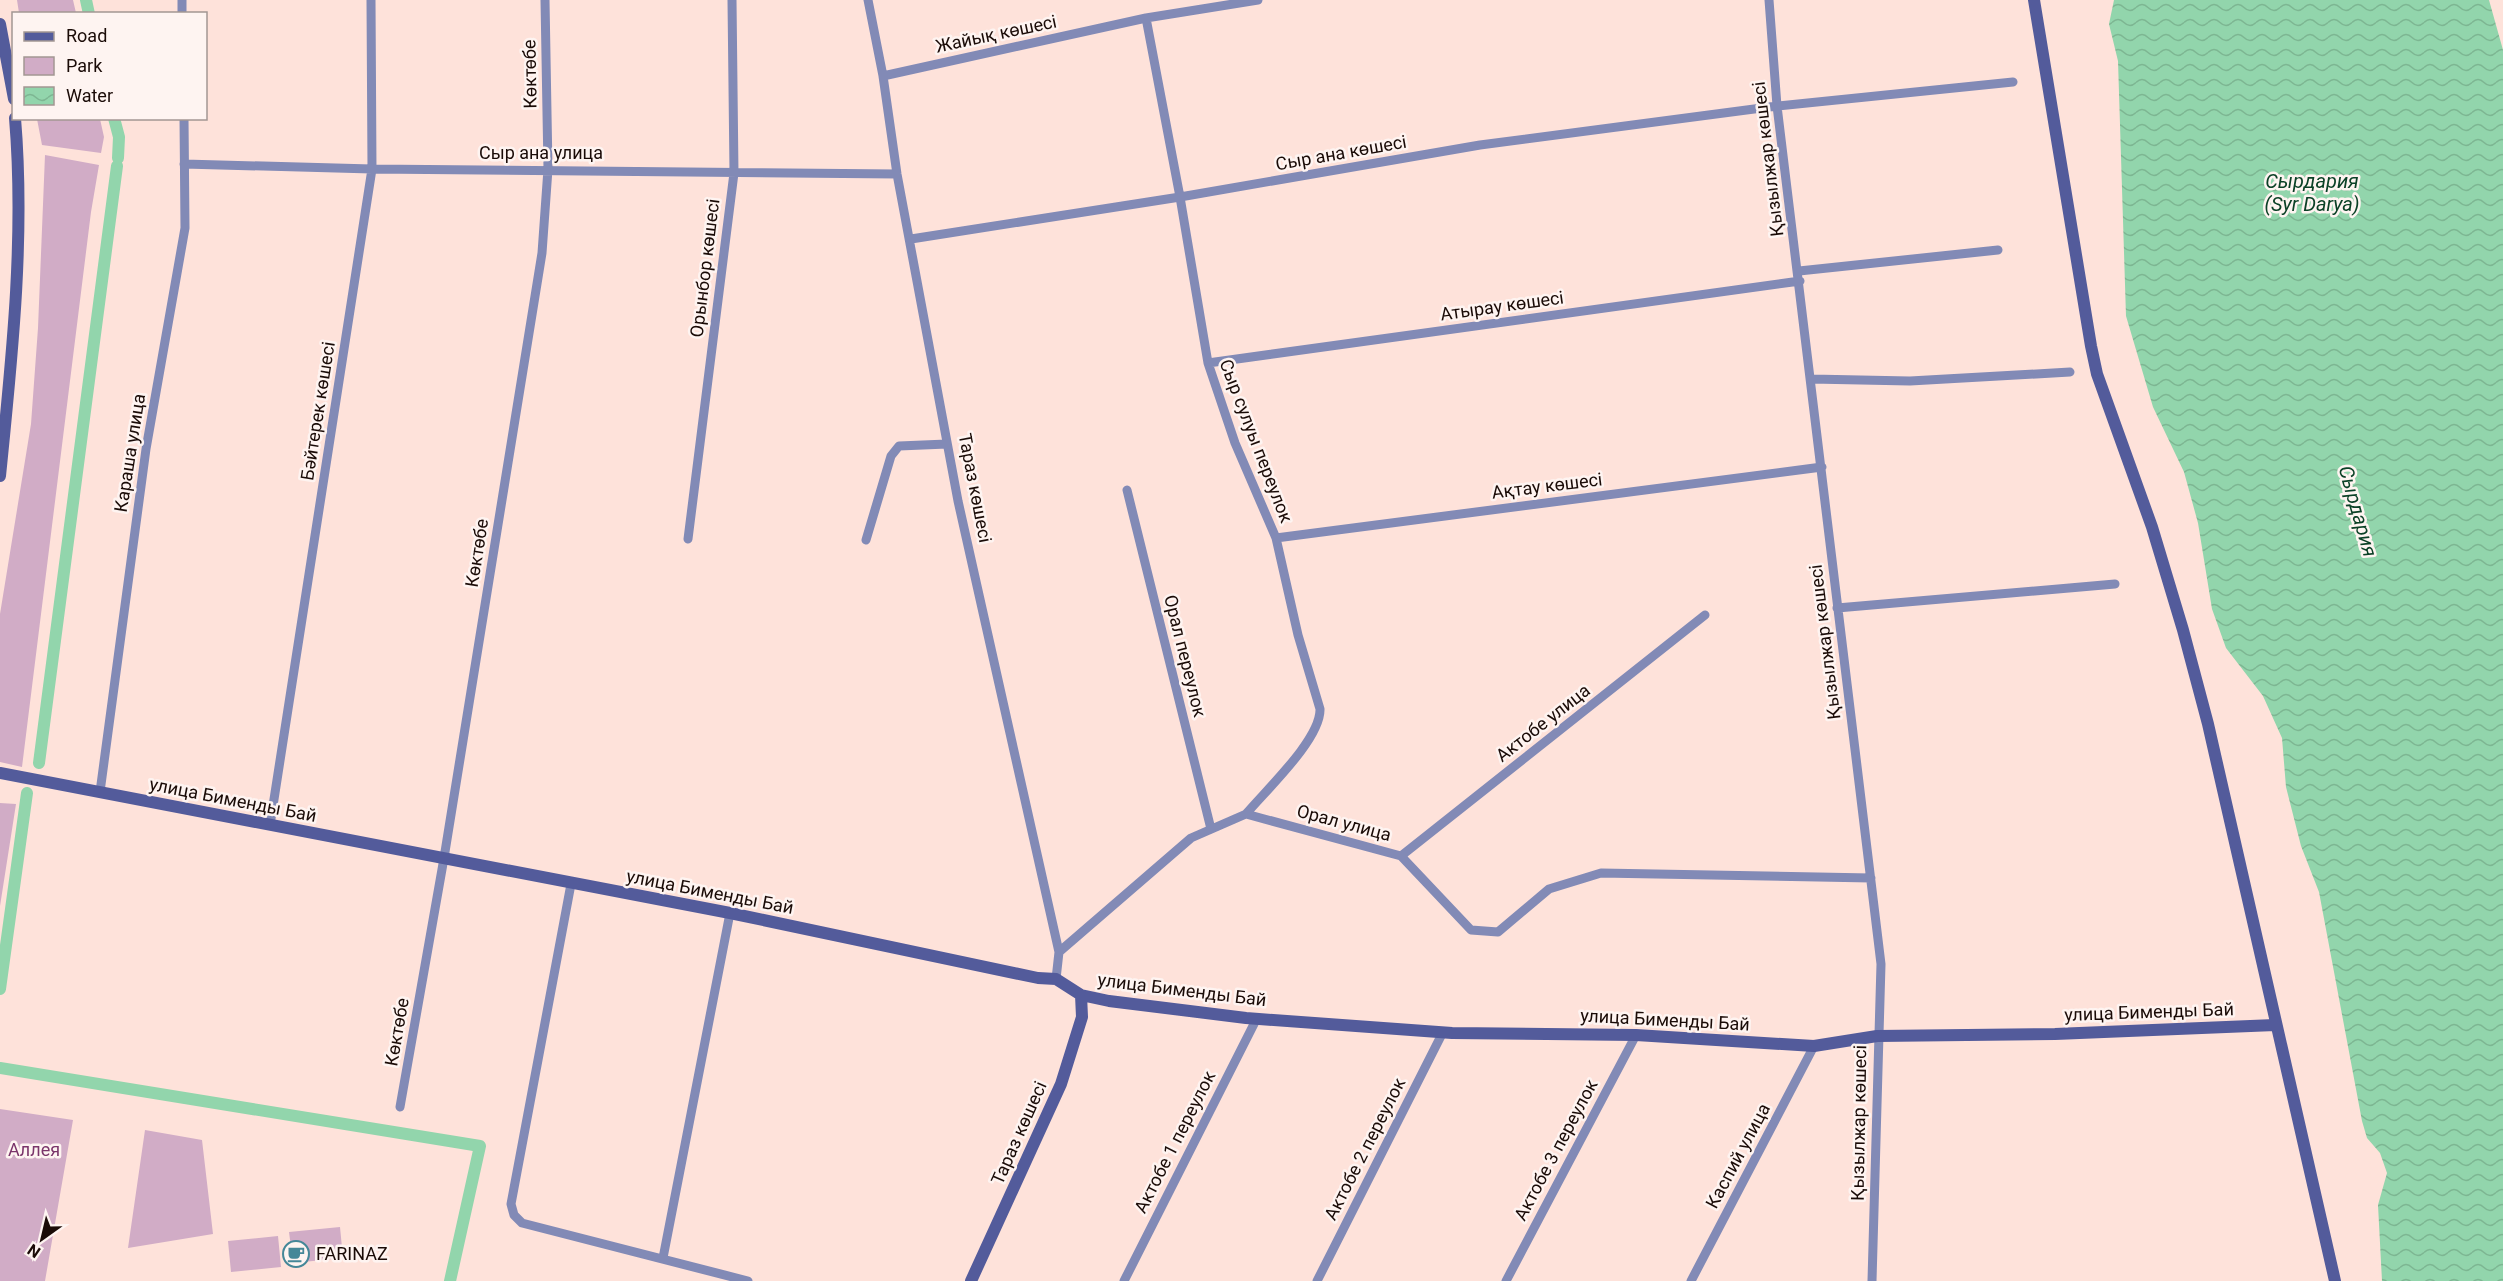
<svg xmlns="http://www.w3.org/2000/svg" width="2503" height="1281" font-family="Roboto,sans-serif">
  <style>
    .green { fill: #d1acc6 }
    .water { fill: url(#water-waves) }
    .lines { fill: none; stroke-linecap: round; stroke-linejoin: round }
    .canal { stroke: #92d5ac; stroke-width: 12 }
    .street { stroke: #828ab6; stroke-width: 9 }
    .secondary { stroke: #535b9b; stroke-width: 12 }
    .labels { text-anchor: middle; stroke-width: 5; stroke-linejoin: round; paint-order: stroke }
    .street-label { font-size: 18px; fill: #1a0b07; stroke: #fef4f1 }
    .park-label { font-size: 18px; fill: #7a346a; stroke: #fef4f1 }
    .poi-label { font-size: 18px; fill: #1a0b07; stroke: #fef4f1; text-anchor: start }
    .water-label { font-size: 20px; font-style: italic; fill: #0b4126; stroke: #fef4f1 }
  </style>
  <defs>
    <pattern id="water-waves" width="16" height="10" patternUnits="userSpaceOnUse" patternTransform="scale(1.5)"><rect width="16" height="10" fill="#92d5ac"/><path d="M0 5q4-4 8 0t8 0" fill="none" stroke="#7db692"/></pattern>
  </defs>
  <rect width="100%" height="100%" fill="#fee2da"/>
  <!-- green -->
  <path class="green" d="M17,0H73L76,13H19Z
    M37,119H100L104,137L101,153L42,145Z
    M45,155L99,165L91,212L22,767L0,762V614L31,424L38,328Z
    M0,803L16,804L0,906Z
    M0,1109L73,1120L45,1281H0Z
    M145,1130L202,1140L213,1234L128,1248Z
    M340,1227L343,1258L293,1263L289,1232Z
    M278,1236L281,1267L231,1272L228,1241Z"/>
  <!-- water -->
  <path class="water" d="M2114,0H2489L2503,50V1281H2382L2378,1205L2387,1173L2380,1153L2367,1138L2362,1121L2319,892L2301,846L2286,787L2282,738L2263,696L2226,648L2212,609L2198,523L2184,472L2153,407L2126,316L2118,61L2109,24Z"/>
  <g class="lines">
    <!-- canal -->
    <path class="canal" d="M86,0L89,14
      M114,118L119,137L118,158
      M39,763L117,166
      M0,989L27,793
      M0,1068L480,1146L450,1281"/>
    <!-- street -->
    <path class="street" d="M182,0V14
      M868,0L883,76L897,174L958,501L1059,952L1056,979
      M1769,0L1777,106L1881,964L1872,1281
      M1146,18L1180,197L1208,363L1235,443L1276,538L1298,635L1320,709C1321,739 1266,790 1246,814
      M883,76L1146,18L1258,0
      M184,164L372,169L897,174
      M911,239L1180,197L1480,145L1777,106L2013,82
      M1799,271L1998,250
      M1208,363L1800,281
      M1811,379L1910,381L2070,372
      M1127,490L1211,829
      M1276,538L1822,467
      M688,539L734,173L732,0
      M866,540L891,456L899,446L947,444
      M1837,608L2115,584
      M100,792L146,449L185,228L184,118
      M270,825L372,169L371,0
      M1401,856L1705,615
      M571,884L511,1204L514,1215L522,1223L748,1281
      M1059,952L1191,838L1246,814L1401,856L1471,930L1498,932L1549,889L1601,873L1871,878
      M400,1107L444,858L542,253L548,169L545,0
      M663,1258L730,913
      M1124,1281L1257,1018
      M1317,1281L1443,1032
      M1506,1281L1636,1035
      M1691,1281L1814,1046"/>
    <!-- secondary -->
    <path class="secondary" d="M2034,0L2091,346L2097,374L2152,527L2183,630L2208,724L2335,1281
      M0,24L14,99
      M0,476C12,357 25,237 15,118
      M0,773L730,913L1038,978L1056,979L1081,995L1109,1001L1246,1018L1452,1033L1636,1035L1814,1046L1877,1036L2055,1034L2275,1025
      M971,1281L1061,1084L1082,1017L1081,995"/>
  </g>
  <!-- icons -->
  <defs>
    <symbol id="cafe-ring" viewBox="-11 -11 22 22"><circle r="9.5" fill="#fef4f1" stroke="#458798" stroke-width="1.5"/><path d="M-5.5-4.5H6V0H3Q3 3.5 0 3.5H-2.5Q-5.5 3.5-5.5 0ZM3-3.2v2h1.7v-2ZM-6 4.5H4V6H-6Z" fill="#458798"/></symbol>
  </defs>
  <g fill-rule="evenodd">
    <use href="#cafe-ring" x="281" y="1239" width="30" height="30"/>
  </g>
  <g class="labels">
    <!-- street labels -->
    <g class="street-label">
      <text transform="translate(996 34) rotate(-12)" y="6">Жайық көшесі</text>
      <text transform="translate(530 74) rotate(-91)" y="6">Көктөбе</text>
      <text x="541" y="159">Сыр ана улица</text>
      <text transform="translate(1341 153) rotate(-10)" y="6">Сыр ана көшесі</text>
      <text transform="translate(1768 159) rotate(-97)" y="6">Қызылжар көшесі</text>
      <text transform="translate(705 268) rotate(-83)" y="6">Орынбор көшесі</text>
      <text transform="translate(1502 306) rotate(-8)" y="6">Атырау көшесі</text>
      <text transform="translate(318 411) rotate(-81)" y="6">Бәйтерек көшесі</text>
      <text transform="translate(1256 441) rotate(69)" y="6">Сыр сулуы переулок</text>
      <text transform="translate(130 453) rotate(-81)" y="6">Караша улица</text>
      <text transform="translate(1547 486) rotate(-7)" y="6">Ақтау көшесі</text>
      <text transform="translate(975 488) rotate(79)" y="6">Тараз көшесі</text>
      <text transform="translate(477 553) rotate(-81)" y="6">Көктөбе</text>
      <text transform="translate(1825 642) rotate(-97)" y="6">Қызылжар көшесі</text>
      <text transform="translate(1185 656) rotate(76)" y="6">Орал переулок</text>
      <text transform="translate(1543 723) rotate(-38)" y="6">Актобе улица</text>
      <text transform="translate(233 800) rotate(11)" y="6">улица Бименды Бай</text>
      <text transform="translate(1344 823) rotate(15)" y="6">Орал улица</text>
      <text transform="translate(710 892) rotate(11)" y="6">улица Бименды Бай</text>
      <text transform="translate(1182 990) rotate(7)" y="6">улица Бименды Бай</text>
      <text transform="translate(2149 1012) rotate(-2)" y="6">улица Бименды Бай</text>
      <text transform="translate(1665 1020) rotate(3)" y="6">улица Бименды Бай</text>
      <text transform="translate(397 1032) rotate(-80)" y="6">Көктөбе</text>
      <text transform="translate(1859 1123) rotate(-89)" y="6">Қызылжар көшесі</text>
      <text transform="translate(1019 1133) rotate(-66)" y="6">Тараз көшесі</text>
      <text transform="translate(1175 1142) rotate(-63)" y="6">Актобе 1 переулок</text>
      <text transform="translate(1365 1149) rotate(-63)" y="6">Актобе 2 переулок</text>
      <text transform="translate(1556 1150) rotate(-62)" y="6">Актобе 3 переулок</text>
      <text transform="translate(1738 1156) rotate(-62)" y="6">Каспий улица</text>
    </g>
    <!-- park labels -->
    <g class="park-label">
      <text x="34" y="1156">Аллея</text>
    </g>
    <!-- poi labels -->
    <g class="poi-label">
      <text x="316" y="1260">FARINAZ</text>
    </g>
    <!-- water labels -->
    <g class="water-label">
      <text x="2312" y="188">Сырдария<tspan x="2312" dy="23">(Syr Darya)</tspan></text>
      <text transform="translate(2358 511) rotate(74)" y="7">Сырдария</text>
    </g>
  </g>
  <!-- legend -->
  <rect x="12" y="12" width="195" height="108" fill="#fef4f1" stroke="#a39793" stroke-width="1.5"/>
  <rect x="24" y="32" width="30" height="9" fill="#535b9b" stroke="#a39793" stroke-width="1.5"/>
  <text x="66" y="42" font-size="18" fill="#1a0b07">Road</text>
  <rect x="24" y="57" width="30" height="18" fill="#d1acc6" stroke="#a39793" stroke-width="1.5"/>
  <text x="66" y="72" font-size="18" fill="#1a0b07">Park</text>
  <rect x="24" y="87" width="30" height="18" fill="url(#water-waves)" stroke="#a39793" stroke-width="1.5"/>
  <text x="66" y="102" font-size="18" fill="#1a0b07">Water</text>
  <!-- north arrow -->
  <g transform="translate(42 1239) rotate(214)" stroke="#fef4f1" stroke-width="4.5" paint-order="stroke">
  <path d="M0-4.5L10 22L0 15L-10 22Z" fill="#1a0b07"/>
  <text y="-9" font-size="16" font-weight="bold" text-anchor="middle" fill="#1a0b07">N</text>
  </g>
</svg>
